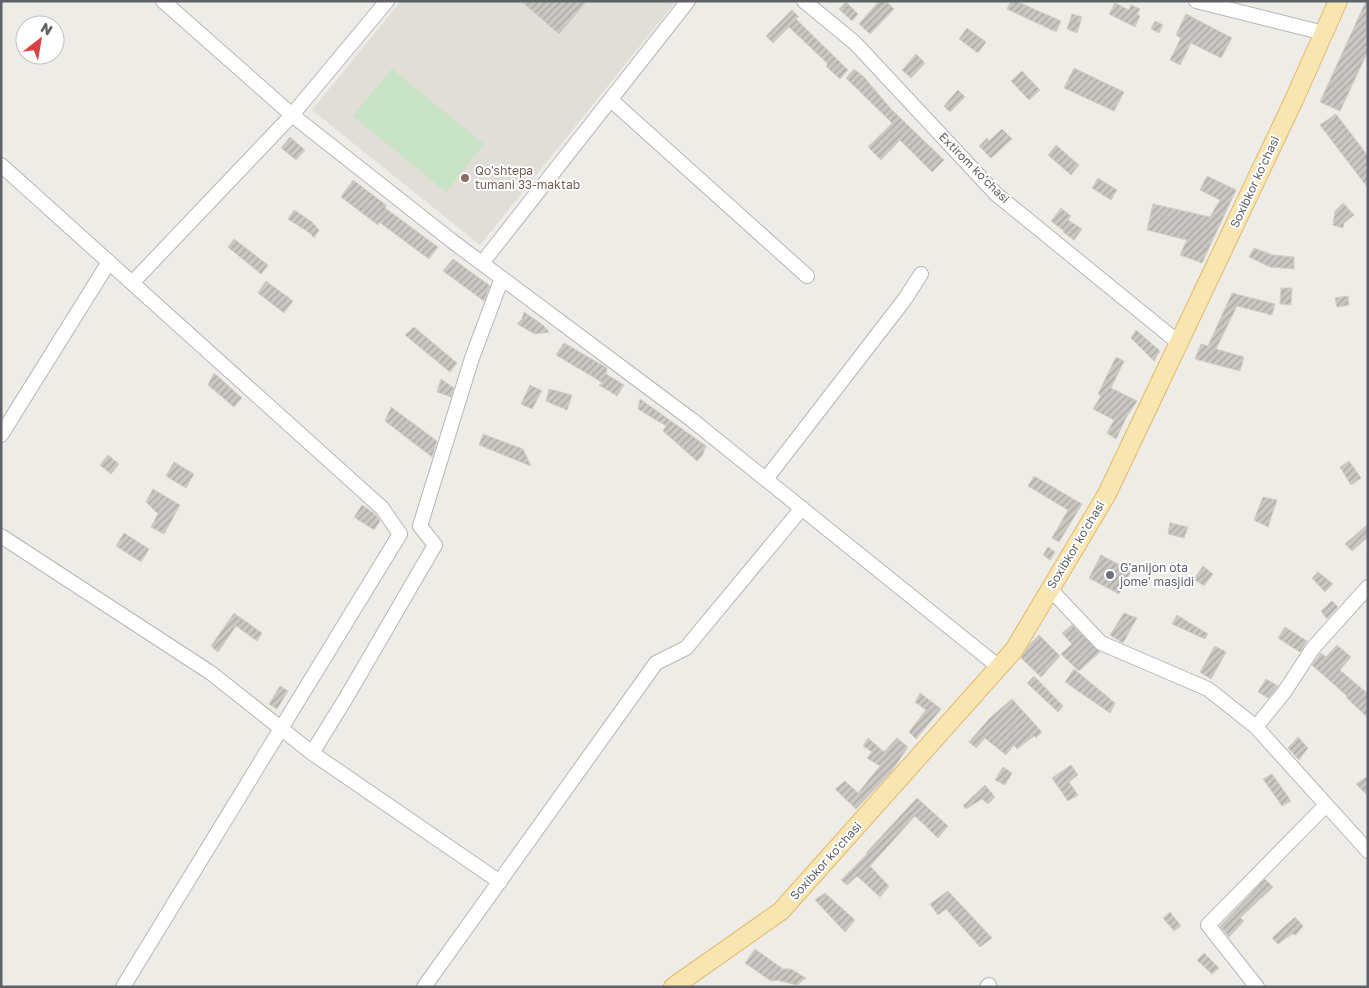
<svg xmlns="http://www.w3.org/2000/svg" width="1369" height="988" font-family="'Golos Text',sans-serif">
  <style>
    .education { fill: #e1ddd7 }
    .garden { fill: #c8e3c5 }
    .building { fill: url(#building-hatch); stroke: #d3cdc5 }
    .lines { fill: none; stroke-linecap: round; stroke-linejoin: round }
    .minor-casing { stroke: #b3b6b9; stroke-width: 16 }
    .major-casing { stroke: #e5b769; stroke-width: 20 }
    .minor { stroke: #fff; stroke-width: 14 }
    .major { stroke: #f8e6b2; stroke-width: 18 }
    .education-dot { fill: #8d6e63; stroke: #fff; stroke-width: 2 }
    .worship-dot { fill: #6b7280; stroke: #fff; stroke-width: 2 }
    .labels { text-anchor: middle; stroke-width: 4; stroke-linejoin: round; paint-order: stroke }
    .street-label { font-size: 12px; fill: #5e6165; stroke: #fff }
    .education-label { font-size: 12px; fill: #785e54; stroke: #fff; text-anchor: start }
    .worship-label { font-size: 12px; fill: #5b616d; stroke: #fff; text-anchor: start }
  </style>
  <defs>
    <pattern id="building-hatch" width="6" height="6" patternUnits="userSpaceOnUse" patternTransform="scale(1.25)"><rect width="6" height="6" fill="#cac7c2"/><path d="M-1 1l2-2M0 6l6-6M5 7l2-2" fill="none" stroke="#a7a5a1"/></pattern>
  </defs>
  <rect width="100%" height="100%" fill="#eeece6"/>
  <!-- education -->
  <path class="education" d="M401,1H676L480,245L312,110Z"/>
  <!-- garden -->
  <path class="garden" d="M392,69L484,144L446,192L353,116Z"/>
  <!-- building -->
  <path class="building" d="M521,1H587L559,34Z
    M879,1H886L894,9L870,34L859,24Z
    M1011,1H1016L1061,21L1056,32L1007,9Z
    M1366,1H1368V51L1340,111L1320,102Z
    M846,2L858,14L852,21L839,9Z
    M1115,3L1129,10L1131,5L1140,9L1137,14L1140,16L1135,27L1109,14Z
    M792,10L799,17L796,19L848,70L840,79L826,66L828,64L789,27L773,43L766,36Z
    M1072,14L1082,17L1077,33L1067,29Z
    M1186,14L1232,38L1221,58L1191,43L1180,65L1170,60L1181,38L1176,35Z
    M1155,21L1163,25L1159,33L1151,29Z
    M967,28L986,42L978,53L959,39Z
    M916,54L925,63L911,78L902,70Z
    M1074,68L1124,92L1114,111L1064,88Z
    M854,69L864,77L891,109L944,160L932,172L900,140L881,160L868,147L892,123L846,78Z
    M1022,71L1040,90L1029,100L1011,81Z
    M958,90L965,97L950,112L944,106Z
    M1336,114L1368,156V188L1320,125Z
    M1002,129L1012,139L991,158L979,146L987,138L989,141Z
    M290,137L305,150L296,160L281,148Z
    M1056,145L1079,165L1071,175L1048,155Z
    M1207,176L1236,190L1202,263L1180,255L1187,240L1147,230L1153,204L1210,217L1220,200L1200,190Z
    M1098,178L1117,190L1111,200L1092,188Z
    M353,180L386,205L385,208L438,247L429,259L379,222L378,225L341,197Z
    M1343,203L1354,215L1344,223L1343,228L1333,225L1335,211Z
    M1061,208L1071,216L1068,220L1082,229L1074,240L1063,232L1064,231L1051,221Z
    M294,210L312,222L319,230L314,238L310,233L288,219Z
    M234,239L268,265L261,274L228,247Z
    M1254,248L1273,255L1294,257V269L1270,267L1249,257Z
    M453,259L490,286L484,301L443,271Z
    M266,281L293,301L284,313L258,293Z
    M1281,288H1292L1291,305L1280,304Z
    M1232,293L1275,304L1272,315L1237,306L1216,349L1244,357L1240,371L1195,359L1201,344L1208,346Z
    M1348,296L1349,305L1337,307L1335,298Z
    M524,312L543,325L549,332L535,334L517,324L522,319Z
    M414,327L457,363L450,372L405,335Z
    M1136,330L1160,351L1154,361L1131,338Z
    M564,343L607,368L606,374L624,385L617,396L599,385L603,383L556,355Z
    M1116,357L1124,361L1111,388L1137,401L1126,418L1116,439L1107,433L1114,420L1093,409L1101,396L1098,394Z
    M214,373L242,398L234,407L208,385Z
    M441,379L454,388L451,397L437,392Z
    M530,385L542,391L532,409L521,404Z
    M549,389L572,395L567,410L546,401Z
    M640,399L706,446L702,456L697,461L663,431L666,426L638,409Z
    M391,407L437,441L432,457L385,421Z
    M483,434L523,449L531,466L479,445Z
    M108,455L119,464L111,474L100,465Z
    M1349,461L1361,478L1351,485L1340,467Z
    M174,462L194,474L186,488L166,476Z
    M1034,476L1082,504L1059,542L1052,538L1068,510L1028,486Z
    M153,489L180,505L164,534L151,527L158,514L146,502Z
    M1263,497L1277,500L1268,527L1254,520Z
    M362,505L375,514L380,521L374,530L354,517Z
    M1170,523L1188,527L1184,538L1168,534Z
    M1368,524V537L1352,551L1345,544Z
    M124,533L149,549L141,562L116,546Z
    M1048,547L1055,552L1050,560L1043,555Z
    M1101,555L1131,571L1119,594L1089,578Z
    M1203,566L1213,574L1204,586L1194,579Z
    M1318,572L1333,584L1325,592L1312,578Z
    M1332,601L1338,607L1327,619L1321,611Z
    M234,613L262,633L257,641L236,626L218,652L211,646Z
    M1124,613L1137,618L1123,643L1110,635Z
    M1177,615L1208,634L1205,639L1172,624Z
    M1072,625L1100,652L1079,671L1061,654L1072,644L1062,633Z
    M1285,627L1307,641L1300,652L1278,638Z
    M1039,635L1060,656L1041,677L1021,658L1030,644Z
    M1337,645L1351,657L1340,670L1368,694V718L1346,697L1347,696L1312,665L1321,653L1326,657Z
    M1215,646L1226,652L1211,679L1200,672Z
    M1074,669L1115,703L1110,713L1065,682Z
    M1034,676L1063,706L1058,712L1027,683Z
    M1266,679L1278,686L1268,698L1258,692Z
    M280,686L288,691L277,709L269,704Z
    M920,693L941,709L916,739L909,732L926,710L915,702Z
    M1012,699L1042,732L1036,738L1034,736L1017,749L1014,745L1006,755L985,738L976,748L969,742L990,718Z
    M1298,737L1308,748L1299,760L1288,748Z
    M868,738L884,752L897,738L908,747L891,772L856,809L835,789L845,781L858,793L880,766L867,758L872,752L863,746Z
    M1071,765L1078,775L1069,782L1078,795L1068,801L1052,778Z
    M1003,767L1012,773L1005,785L995,780Z
    M1272,774L1291,801L1282,806L1263,779Z
    M1368,776V796L1356,784Z
    M985,785L995,797L988,804L982,799L966,809L963,806Z
    M917,798L948,826L938,838L915,816L870,866L889,886L880,897L857,876L847,885L841,880L867,854L866,853Z
    M1265,879L1273,887L1240,918L1244,921L1229,937L1220,926Z
    M948,891L992,938L980,947L946,909L938,915L930,904Z
    M825,893L855,920L845,932L815,900Z
    M1170,912L1181,926L1174,931L1163,918Z
    M1295,917L1303,926L1296,935L1292,934L1278,944L1272,938Z
    M755,949L783,969H791L806,978L797,985L776,980L771,981L745,963Z
    M1204,953L1219,968L1212,974L1197,960Z"/>
  <g class="lines">
    <defs>
      <path id="minor" d="M163,1L292,115L452,241L692,420L999,667
        M804,1L855,43L996,194L1179,343
        M1196,1L1324,33
        M611,100L807,276
        M1,165L382,508L400,534L123,987
        M482,263L688,1
        M132,283L292,115L387,1
        M1,435L109,262
        M766,479L905,299L921,274
        M1,536L211,673L312,753
        M1050,589L1101,643L1208,689L1256,727L1368,851
        M1256,727L1285,691L1313,648L1368,587
        M500,882L312,753L346,698L435,545L420,526L472,358L502,278
        M424,987L656,663L686,648L802,508
        M987,987L989,985
        M1257,987L1208,925L1326,805"/>
      <path id="major" d="M673,987L781,911L1014,650L1107,494L1293,102L1338,1"/>
    </defs>
    <!-- minor casing -->
    <use href="#minor" class="minor-casing"/>
    <!-- major casing -->
    <use href="#major" class="major-casing"/>
    <!-- minor -->
    <use href="#minor" class="minor"/>
    <!-- major -->
    <use href="#major" class="major"/>
  </g>
  <!-- markers -->
  <circle class="education-dot" cx="465" cy="178" r="5"/>
  <circle class="worship-dot" cx="1110" cy="575" r="5"/>
  <g class="labels">
    <!-- street labels -->
    <g class="street-label">
      <text transform="translate(974 168) rotate(45)" y="4">Extirom ko'chasi</text>
      <text transform="translate(1255 182) rotate(-65)" y="4">Soxibkor ko'chasi</text>
      <text transform="translate(1076 545) rotate(-59)" y="4">Soxibkor ko'chasi</text>
      <text transform="translate(826 861) rotate(-48)" y="4">Soxibkor ko'chasi</text>
    </g>
    <!-- education labels -->
    <g class="education-label">
      <text x="475" y="175">Qo'shtepa<tspan x="475" dy="14">tumani 33-maktab</tspan></text>
    </g>
    <!-- worship labels -->
    <g class="worship-label">
      <text x="1120" y="572">G'anijon ota<tspan x="1120" dy="14">jome' masjidi</tspan></text>
    </g>
  </g>
  <!-- border -->
  <rect width="1369" height="988" fill="none" stroke="#5e6165" stroke-width="5"/>
  <!-- north arrow -->
  <g transform="translate(40 40) rotate(31)"><circle r="24" fill="#ffffff" stroke="#bfc0c1"/>
  <path d="M0-4L9 19L0 12L-9 19Z" fill="#da4142"/>
  <text y="-8" font-size="14" font-weight="bold" text-anchor="middle" fill="#5e6165">N</text>
  </g>
</svg>
